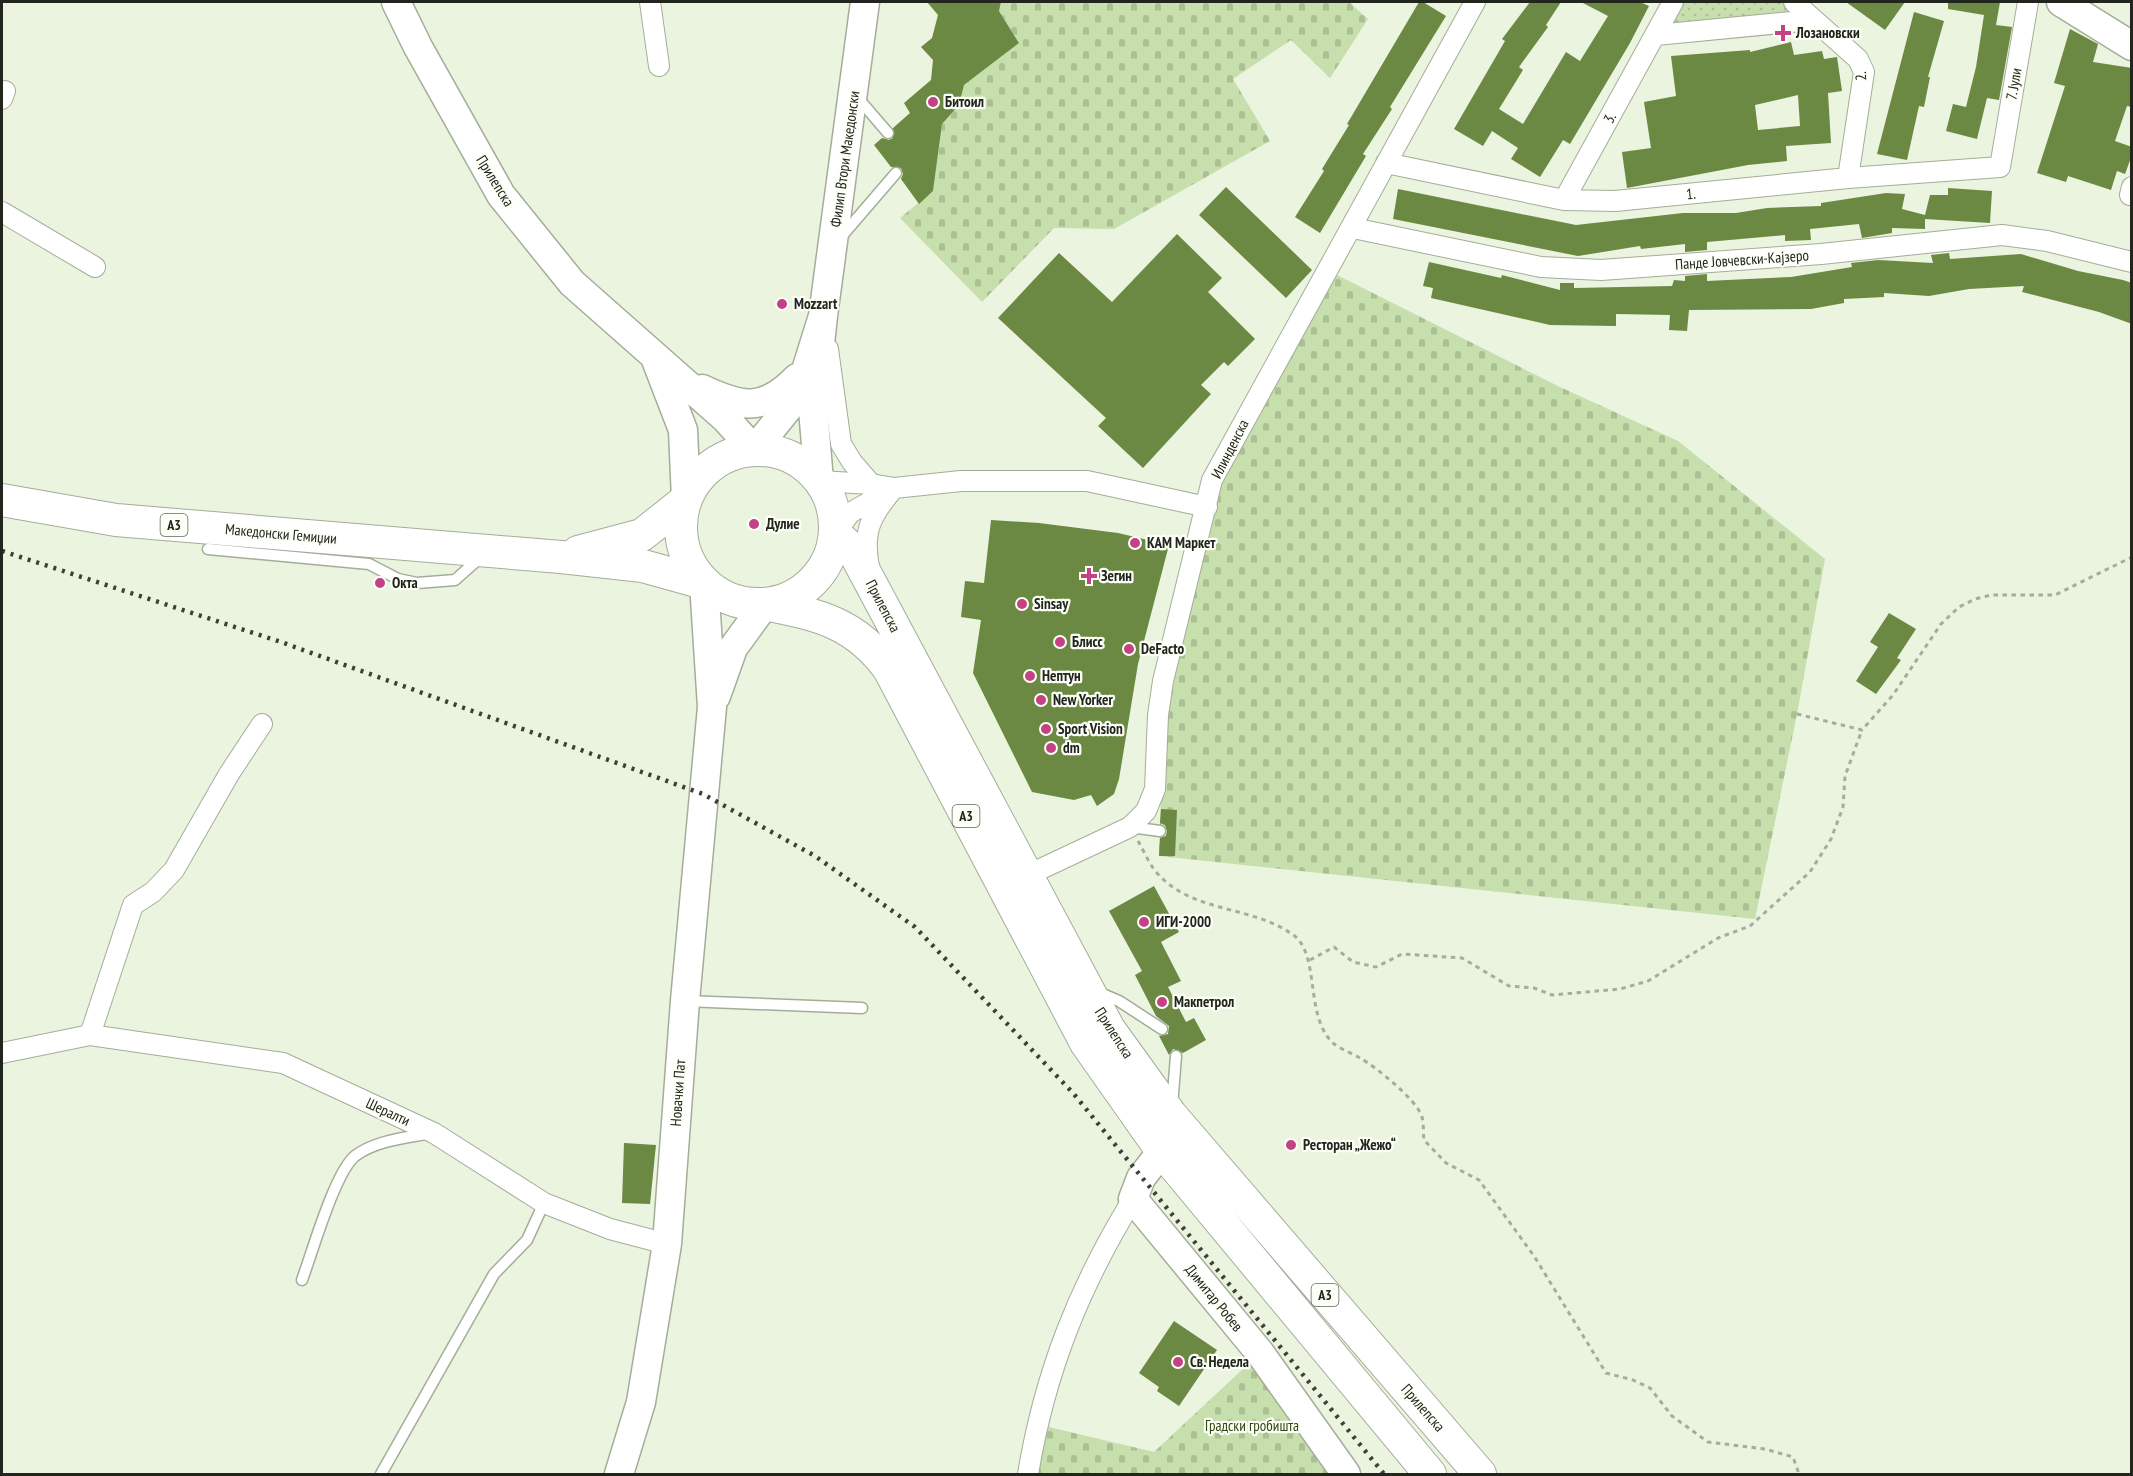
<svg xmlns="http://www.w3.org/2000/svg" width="2133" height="1476" font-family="'PT Sans Narrow',sans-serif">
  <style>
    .cemetery { fill: url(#cemetery-stones) }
    .park { fill: url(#park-dots) }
    .building { fill: #6b8942; fill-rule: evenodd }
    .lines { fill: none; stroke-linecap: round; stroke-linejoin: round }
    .lane-casing { stroke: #a4ad99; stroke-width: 13 }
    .street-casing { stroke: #a4ad99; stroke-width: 22 }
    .secondary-casing { stroke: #a4ad99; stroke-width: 31 }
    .primary-casing { stroke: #a4ad99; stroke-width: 34 }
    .path { stroke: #a5ad9c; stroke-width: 3; stroke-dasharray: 4.5 4.5; stroke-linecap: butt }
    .lane { stroke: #fff; stroke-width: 10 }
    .street { stroke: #fff; stroke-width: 20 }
    .secondary { stroke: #fff; stroke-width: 28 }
    .primary { stroke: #fff; stroke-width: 32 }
    .rail { stroke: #3c4037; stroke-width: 4.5; stroke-dasharray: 3 6; stroke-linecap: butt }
    .poi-dot { fill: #c54186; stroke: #fbfff6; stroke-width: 2 }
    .labels { text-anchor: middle; stroke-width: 4.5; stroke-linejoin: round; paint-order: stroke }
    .shield { fill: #fbfff6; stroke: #63665f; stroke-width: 1.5 }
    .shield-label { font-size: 14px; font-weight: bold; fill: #22251e }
    .poi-label { font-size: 15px; font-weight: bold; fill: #22251e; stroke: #fbfff6; text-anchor: start }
    .street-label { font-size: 15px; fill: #22251e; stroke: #fbfff6 }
    .park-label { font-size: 15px; fill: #314511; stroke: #fbfff6 }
  </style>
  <defs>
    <pattern id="cemetery-stones" width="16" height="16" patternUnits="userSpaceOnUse" patternTransform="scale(1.5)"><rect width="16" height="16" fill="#c7dfac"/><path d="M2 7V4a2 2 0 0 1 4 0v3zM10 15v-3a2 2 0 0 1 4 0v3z" fill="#abbf94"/></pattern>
    <pattern id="park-dots" width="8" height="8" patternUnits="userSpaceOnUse" patternTransform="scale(1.5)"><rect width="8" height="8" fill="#c7dfac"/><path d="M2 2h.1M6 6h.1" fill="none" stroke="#abbf94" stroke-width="1.8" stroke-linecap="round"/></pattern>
  </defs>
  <rect width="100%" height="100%" fill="#eaf4df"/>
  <!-- cemetery -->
  <path class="cemetery" d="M1001,2H1349L1368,19L1330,78L1291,40L1233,79L1270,141L1114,229L1054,228L982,302L900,218L933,191L942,124L959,105L964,85L1019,43L999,11Z
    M1329,271L1560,387L1678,441L1825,559L1797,714L1755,919L1159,856L1161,791L1158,715L1212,480Z
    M1260,1353L1346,1474H1028L1036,1424L1154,1452Z"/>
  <!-- park -->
  <path class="park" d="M1673,2H1794L1812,20L1656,35Z"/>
  <!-- building -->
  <path class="building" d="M927,2H1001L999,11L1019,43L964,85L959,105L942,124L933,191L919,204L901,179L903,174L901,168L891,167L874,145L882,138L889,140L893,138V128L910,113L904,103L931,80L933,60L921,47L932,38L938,15Z
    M1419,2H1423L1446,16L1390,107L1392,109L1363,154L1366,156L1320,233L1295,217L1324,171L1322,169L1349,125L1347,124Z
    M1530,2H1561L1546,25L1548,27L1519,67L1523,70L1499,109L1523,124L1566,52L1580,61L1608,16L1581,2H1640L1649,6L1630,43L1570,144L1563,140L1540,177L1511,159L1518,148L1492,131L1483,146L1454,129L1505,41L1502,39Z
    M1846,2H1905L1885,30Z
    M1948,2H2000L1996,25L2012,27L1999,100L1987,98L1977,139L1946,131L1953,104L1966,107L1976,67L1984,15L1948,9Z
    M1914,12L1944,21L1928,77H1930L1924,107L1919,106L1907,160L1877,154Z
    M2070,29L2098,44L2093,62L2132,68V107L2127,106L2115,141L2132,147V155L2125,174L2117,171L2111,190L2068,176L2066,182L2037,173L2065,86L2054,83Z
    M1791,42L1794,55L1822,51L1824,59L1837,57L1842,91L1828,93L1831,143L1786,146L1787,161L1748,165L1627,188L1622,152L1651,148L1644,102L1676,96L1671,56L1750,50V52ZM1798,95L1800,126L1758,130L1755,105Z
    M1226,187L1312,270L1286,298L1199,215Z
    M1948,188L1992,191L1990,223L1925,219V229L1892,228V233L1862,238L1859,224L1810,229L1811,240L1785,241V235L1707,242V250L1685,252V244L1641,249L1640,246L1578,256L1393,219L1398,189L1576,225L1683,213H1736L1767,208L1821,206V203L1886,193L1905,194L1902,209L1925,215L1930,195H1948Z
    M1177,234L1222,278L1208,292L1255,339L1228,366L1224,362L1201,385L1211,394L1143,468L1098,426L1106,418L998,318L1059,253L1112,302Z
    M1949,253L1950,259L2021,254L2078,271L2123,280L2132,283V324L2099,312L2022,292L2024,286L1969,289L1929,296L1884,293V297L1844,299V303L1811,309L1689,310L1687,331L1669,330L1670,315L1616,314V326L1550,325L1431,298L1433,288L1423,286L1429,262L1501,278L1502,275L1560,290V283H1574V288L1672,286L1674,280L1685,281V276L1707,274V281L1791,277L1852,267L1851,263L1878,260L1933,263L1931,255Z
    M991,520L1039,523L1118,533L1169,545L1138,664L1119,779L1114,794L1097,806L1091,795L1074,800L1032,792L973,673L981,620L961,617L965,581L984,583Z
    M1889,613L1916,629L1897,658L1901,660L1876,694L1856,681L1878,647L1870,642Z
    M1161,809L1177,810L1175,856H1159L1160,838L1166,836L1167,831L1165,825L1160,823Z
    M1154,886L1179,932L1161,942L1181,981L1168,987L1186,1022L1194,1018L1206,1040L1183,1053L1173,1049L1169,1055L1159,1036L1168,1034L1169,1026L1156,1016L1135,975L1142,971L1109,911Z
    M624,1143L656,1145L650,1204L622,1203Z
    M1174,1321L1217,1350L1179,1406L1157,1391L1159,1387L1139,1373Z"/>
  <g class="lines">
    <defs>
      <path id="lane" d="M857,97L888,133
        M841,237L896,173
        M208,549L369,564L398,579L417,583L455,580L482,556
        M1130,827L1160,831
        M1098,992L1119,1001L1162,1029
        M685,1001L862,1008
        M1172,1106L1176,1056
        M302,1280C312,1253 335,1172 355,1156C376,1140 406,1138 431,1133
        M381,1474L494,1274L527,1240L544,1203"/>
      <path id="street" d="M650,2L659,66
        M1794,2L1858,59L1864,72L1848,178
        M1656,35L1812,20
        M2,99L5,91
        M1386,163L1564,200L1615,201L1848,178L2000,167L2028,2
        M2130,195L2132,187
        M1564,200L1673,2
        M2,212L95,267
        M1353,228L1541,267L1601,270L1821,254L2002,235L2047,241L2132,262
        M828,349L841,444L852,462L871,484L894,488L961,481H1087L1207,507
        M819,481L871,484
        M835,534L850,513L887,492
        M869,567C862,531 871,515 894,488
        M1028,875L1130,827L1146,811L1155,789L1158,715L1163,681L1212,480L1475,2
        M90,1035L133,905L153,892L174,870L229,774L262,724
        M2,1053L90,1035L283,1063L434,1133L544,1203L610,1229L667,1244
        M1028,1474C1045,1372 1079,1287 1133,1199"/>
      <path id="secondary" d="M396,2L418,47L501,195L572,283L726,419L754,450L798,396L823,316
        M2061,2L2132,46
        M656,360L683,430L686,500
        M702,389C742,408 764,412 797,378
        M819,481L813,409L823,316L865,2
        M716,696L733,648L765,604
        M1162,1151L1141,1178L1133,1199L1260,1353L1346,1474
        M619,1474L641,1402L667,1244L685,1001L712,707L704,583"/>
      <path id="primary" d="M681 527a77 77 0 1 1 154 0a77 77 0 1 1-154 0Z
        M2,500L116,520L561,557L643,566L704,583
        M835,534L853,550L1109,1029L1171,1115L1480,1474
        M578,552L642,535L686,500
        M765,604C818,615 855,622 889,669L1086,1043L1162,1151L1430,1474"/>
    </defs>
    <!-- lane casing -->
    <use href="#lane" class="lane-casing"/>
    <!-- street casing -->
    <use href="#street" class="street-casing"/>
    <!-- secondary casing -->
    <use href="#secondary" class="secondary-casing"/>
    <!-- primary casing -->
    <use href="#primary" class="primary-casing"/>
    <!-- path -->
    <path class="path" d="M1797,714L1862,730L1893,695L1941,624L1959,607L1975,599L1991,595H2055L2132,557
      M1138,841C1144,851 1149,864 1157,873C1192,913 1250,905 1292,934C1321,953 1304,1014 1332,1042C1339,1049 1352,1053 1360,1058C1376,1067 1417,1100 1422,1117C1424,1124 1423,1133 1424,1140L1446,1163L1479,1180L1534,1256L1606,1373L1633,1380L1650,1388L1672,1416L1708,1442L1765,1449L1793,1457L1799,1474
      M1310,960L1334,947L1353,962L1376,967L1402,954L1462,958L1509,986L1534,988L1552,995L1620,989L1648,981L1718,938L1750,926L1810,872L1831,839L1843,807L1845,776L1862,730"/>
    <!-- lane -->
    <use href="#lane" class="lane"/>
    <!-- street -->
    <use href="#street" class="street"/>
    <!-- secondary -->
    <use href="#secondary" class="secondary"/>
    <!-- primary -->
    <use href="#primary" class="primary"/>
    <!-- rail -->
    <path class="rail" d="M2,551L281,642L703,794L815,856L915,927L1073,1093L1384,1474"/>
  </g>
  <!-- markers -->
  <g class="poi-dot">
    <path d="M1780 24h6v6h6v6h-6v6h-6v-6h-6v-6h6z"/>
    <circle cx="933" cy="102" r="6"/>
    <circle cx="782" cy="304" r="6"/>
    <circle cx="754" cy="524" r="6"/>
    <circle cx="1135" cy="543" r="6"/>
    <path d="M1086 567h6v6h6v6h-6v6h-6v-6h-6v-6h6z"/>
    <circle cx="380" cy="583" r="6"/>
    <circle cx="1022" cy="604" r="6"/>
    <circle cx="1060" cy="642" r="6"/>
    <circle cx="1129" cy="649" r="6"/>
    <circle cx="1030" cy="676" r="6"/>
    <circle cx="1041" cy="700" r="6"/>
    <circle cx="1046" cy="729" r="6"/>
    <circle cx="1051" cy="748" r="6"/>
    <circle cx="1144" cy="922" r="6"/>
    <circle cx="1162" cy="1002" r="6"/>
    <circle cx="1291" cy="1145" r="6"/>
    <circle cx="1178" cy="1362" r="6"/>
  </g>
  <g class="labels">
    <!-- shield labels -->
    <g class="shield">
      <rect x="160.5" y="514" width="27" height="22" rx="4.5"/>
      <rect x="952.5" y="805" width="27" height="22" rx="4.5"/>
      <rect x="1311.5" y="1284" width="27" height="22" rx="4.5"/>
    </g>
    <g class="shield-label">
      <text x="174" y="530">A3</text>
      <text x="966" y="821">A3</text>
      <text x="1325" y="1300">A3</text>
    </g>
    <!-- poi labels -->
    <g class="poi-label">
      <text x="1796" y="38">Лозановски</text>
      <text x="945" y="107">Битоил</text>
      <text x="794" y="309">Mozzart</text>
      <text x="766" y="529">Дулие</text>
      <text x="1147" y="548">КАМ Маркет</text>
      <text x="1101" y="581">Зегин</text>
      <text x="392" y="588">Окта</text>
      <text x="1034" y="609">Sinsay</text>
      <text x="1072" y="647">Блисс</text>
      <text x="1141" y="654">DeFacto</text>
      <text x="1042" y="681">Нептун</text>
      <text x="1053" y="705">New Yorker</text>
      <text x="1058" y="734">Sport Vision</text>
      <text x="1063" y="753">dm</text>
      <text x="1156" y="927">ИГИ-2000</text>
      <text x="1174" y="1007">Макпетрол</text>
      <text x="1303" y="1150">Ресторан „Жежо“</text>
      <text x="1190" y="1367">Св. Недела</text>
    </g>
    <!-- street labels -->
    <g class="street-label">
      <text transform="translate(1861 76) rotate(-93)" y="5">2.</text>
      <text transform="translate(2014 84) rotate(-80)" y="5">7. Јули</text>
      <text transform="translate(1610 118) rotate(-61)" y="5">3.</text>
      <text transform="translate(845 159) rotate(-82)" y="5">Филип Втори Македонски</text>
      <text transform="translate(495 181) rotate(58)" y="5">Прилепска</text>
      <text transform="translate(1691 194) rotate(-6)" y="5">1.</text>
      <text transform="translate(1742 260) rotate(-4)" y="5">Панде Јовчевски-Кајзеро</text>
      <text transform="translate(1230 449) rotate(-63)" y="5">Илинденска</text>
      <text transform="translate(281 534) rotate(5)" y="5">Македонски Гемиџии</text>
      <text transform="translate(883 606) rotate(62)" y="5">Прилепска</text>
      <text transform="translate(1114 1033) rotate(57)" y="5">Прилепска</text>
      <text transform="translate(678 1093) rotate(-86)" y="5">Новачки Пат</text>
      <text transform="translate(388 1112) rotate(25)" y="5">Шералти</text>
      <text transform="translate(1214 1298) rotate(51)" y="5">Димитар Робев</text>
      <text transform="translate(1423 1408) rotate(49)" y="5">Прилепска</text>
    </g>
    <!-- park labels -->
    <g class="park-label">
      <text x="1252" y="1431">Градски гробишта</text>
    </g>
  </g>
  <!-- border -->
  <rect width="2133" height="1476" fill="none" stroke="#22251e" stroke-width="6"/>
</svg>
